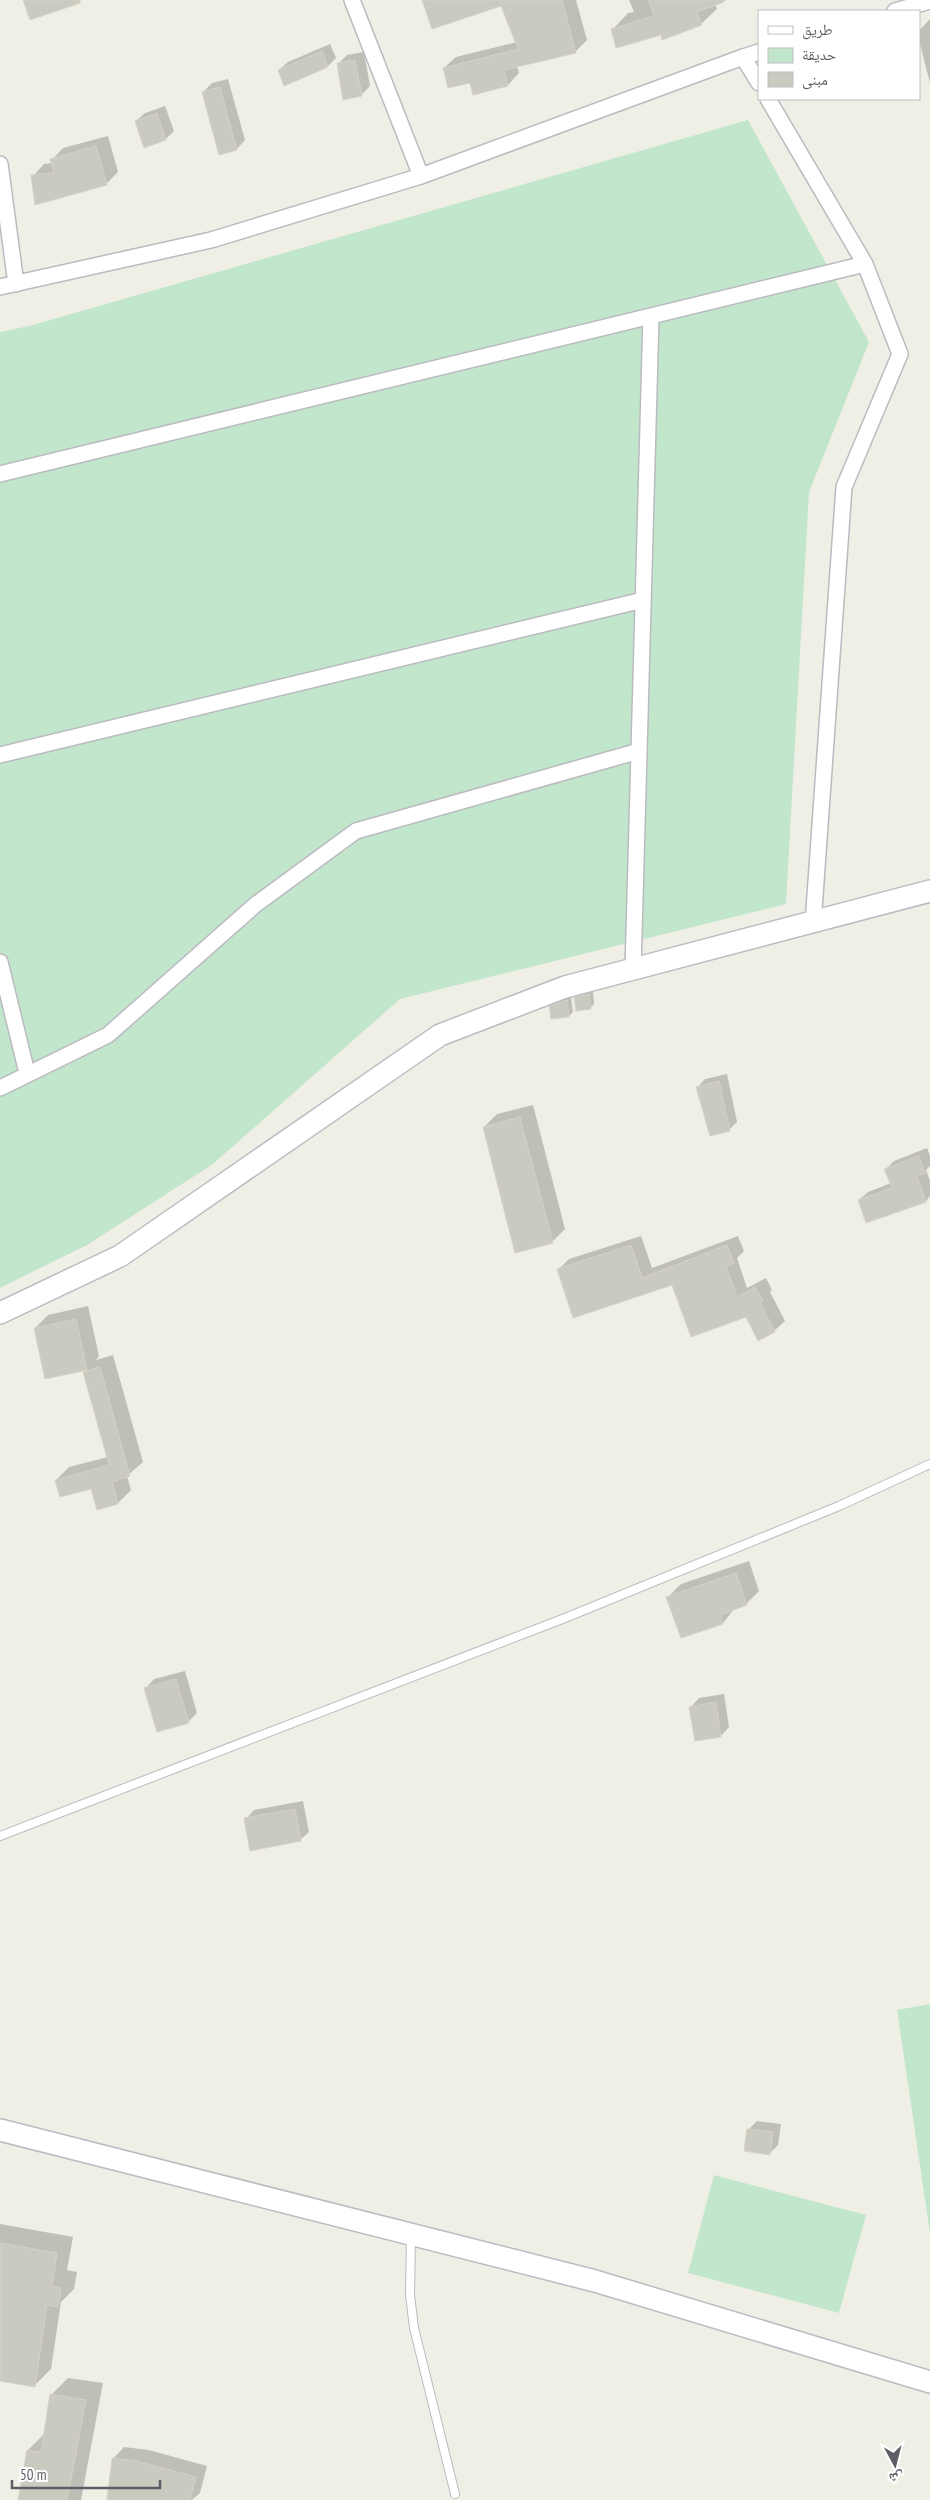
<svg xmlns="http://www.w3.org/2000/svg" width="930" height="2500" font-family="'PT Sans Narrow','Noto Naskh Arabic',sans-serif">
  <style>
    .green { fill: #c2e6cb }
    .shadow { fill: #0003 }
    .building { fill: #cacac1; stroke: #d4d3c3 }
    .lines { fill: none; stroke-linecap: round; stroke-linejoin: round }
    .lane-casing { stroke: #babbc1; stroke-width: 10 }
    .street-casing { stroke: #babbc1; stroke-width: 18 }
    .secondary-casing { stroke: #bbbcc3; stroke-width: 24 }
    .lane { stroke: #fff; stroke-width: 8 }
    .street { stroke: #fff; stroke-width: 15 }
    .secondary { stroke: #fff; stroke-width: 21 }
  </style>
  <rect width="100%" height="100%" fill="#efefe5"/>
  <!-- green -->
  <path class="green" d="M748,120L869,342L809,492L786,904L400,999L213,1164L87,1245L0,1288V332L29,326Z
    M930,2004V2233L897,2010Z
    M714,2175L866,2215L839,2313L688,2273Z"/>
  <!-- shadow -->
  <path class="shadow" d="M424,0H576L587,40L575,52L517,66L519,73L508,85L474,93L471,82L444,68L456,57L517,42L502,5Z
    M629,0H726L715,4L717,9L701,24L662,34L613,29L628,13L634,12Z
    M929,20H930V83L919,40V31Z
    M330,44L336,58L328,66L279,70L288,62Z
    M364,52L370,86L361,95L338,64L347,55Z
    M228,79L245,140L237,149L220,153L203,92L212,83Z
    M165,106L174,131L166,139L136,121L145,113Z
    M108,136L118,172L106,184L33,176L44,164L52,163V160L63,148Z
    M593,990L594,1004L590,1008L576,998L580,994Z
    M571,997L573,1012L569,1016L552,1018L550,1007L555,1003Z
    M727,1074L737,1122L730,1129L698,1087L705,1079Z
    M533,1105L565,1229L552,1242L484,1127L497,1114Z
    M927,1148L930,1156V1166L926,1170L930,1181V1196L926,1201L859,1200L868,1192L891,1183L886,1169L894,1161Z
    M641,1236L652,1268L738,1236L744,1251L737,1258L747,1288L766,1278L772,1290L770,1292L785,1321L774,1331L746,1315L673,1284L558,1270L569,1259Z
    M88,1306L99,1356L96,1360L113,1355L143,1462L127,1476L131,1490L118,1503L92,1487L56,1480L69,1467L108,1457L85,1372L88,1369L46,1378L35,1328L48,1315Z
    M749,1561L759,1591L746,1604L735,1608L723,1623L668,1597L681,1584Z
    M185,1671L197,1713L188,1722L146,1688L154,1679Z
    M724,1694L729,1727L721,1736L691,1707L699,1698Z
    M303,1801L309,1832L300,1840L246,1819L254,1810Z
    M757,2121L781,2124L778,2145L769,2154L749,2129Z
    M0,2224L73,2237L67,2270L77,2272L74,2289L61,2302L51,2369L35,2385L0,2379Z
    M68,2378L103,2383L81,2500H20L28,2450L45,2433L51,2395Z
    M124,2447L149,2450L207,2466L200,2493L192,2500H108L113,2459Z"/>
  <!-- building -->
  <path class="building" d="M23,0H80V3L30,20Z
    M422,0H562L576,53L504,70L508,86L473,95L470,83L448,88L443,68L518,49L501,6L432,29Z
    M648,0H724V2L697,12L702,25L662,40L661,35L616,48L611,29L654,16Z
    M322,51L328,67L284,86L278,70Z
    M355,60L362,96L343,100L337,63Z
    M220,87L237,150L219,155L202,92Z
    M157,113L166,140L144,148L135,121Z
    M96,146L107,185L35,205L31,175L54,173L50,159Z
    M589,994L591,1009L576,1011L574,997Z
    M567,1000L569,1017L551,1019L549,1006Z
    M719,1081L730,1131L710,1136L696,1087Z
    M520,1117L553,1243L515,1253L483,1127Z
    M919,1156L925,1173L917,1176L926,1202L866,1223L858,1200L892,1188L884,1169Z
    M631,1245L642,1278L727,1245L734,1263L726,1266L737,1297L755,1287L763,1301L760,1303L775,1332L758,1341L746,1317L691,1337L672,1285L573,1318L557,1269Z
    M76,1319L87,1370L45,1379L34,1328Z
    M100,1367L130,1476L112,1482L118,1504L97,1510L91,1489L60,1497L55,1480L109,1465L83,1372Z
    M736,1573L747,1605L720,1615L723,1624L681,1638L666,1597Z
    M176,1679L189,1723L157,1732L144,1688Z
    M716,1702L721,1737L695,1741L689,1707Z
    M295,1809L301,1841L250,1851L244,1818Z
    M747,2129L773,2132L770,2155L744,2151Z
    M0,2243L57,2253L52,2286L61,2288L58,2307L47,2305L35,2387L0,2381Z
    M50,2394L86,2400L67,2500H18L27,2450L41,2452Z
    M112,2458L136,2461L196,2477L190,2500H107Z"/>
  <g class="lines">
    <defs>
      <path id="lane" d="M0,1836L565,1618L839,1506L930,1464
        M411,2237L410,2295L414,2328L455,2494"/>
      <path id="street" d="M352,0L421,176
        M895,11L930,1
        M743,57L759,52
        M768,99L865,264L900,354L844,487L813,924
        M0,164L16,284
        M0,287L211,240L421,176L743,57L759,83
        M0,474L865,264
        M0,755L643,600
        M0,962L27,1073
        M633,970L651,316
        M0,1088L108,1035L255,905L356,831L639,751"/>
      <path id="secondary" d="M0,1313L120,1256L440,1035L565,987L930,891
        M0,2130L595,2281L930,2382"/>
    </defs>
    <!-- lane casing -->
    <use href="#lane" class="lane-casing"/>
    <!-- street casing -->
    <use href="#street" class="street-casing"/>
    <!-- secondary casing -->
    <use href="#secondary" class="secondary-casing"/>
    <!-- lane -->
    <use href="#lane" class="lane"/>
    <!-- street -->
    <use href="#street" class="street"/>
    <!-- secondary -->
    <use href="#secondary" class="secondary"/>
  </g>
  <!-- legend -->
  <rect x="758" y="10" width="162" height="90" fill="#ffffff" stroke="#bebfc1"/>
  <rect x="768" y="26" width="25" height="8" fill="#ffffff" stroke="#bebfc1"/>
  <text x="802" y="35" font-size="15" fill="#5d5e65">طريق</text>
  <rect x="768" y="48" width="25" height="15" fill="#c2e6cb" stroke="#bebfc1"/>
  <text x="802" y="60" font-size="15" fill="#5d5e65">حديقة</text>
  <rect x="768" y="72" width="25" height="15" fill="#cacac1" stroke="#bebfc1"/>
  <text x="802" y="85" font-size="15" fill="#5d5e65">مبنى</text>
  <!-- north arrow -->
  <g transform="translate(895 2465) rotate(173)" stroke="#ffffff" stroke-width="4" paint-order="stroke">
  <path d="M0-4L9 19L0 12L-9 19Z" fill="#5d5e65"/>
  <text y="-8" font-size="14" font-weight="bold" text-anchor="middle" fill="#5d5e65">ش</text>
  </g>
  <!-- scale -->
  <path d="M12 2480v8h148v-8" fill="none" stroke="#5d5e65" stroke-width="2.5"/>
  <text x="20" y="2480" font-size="15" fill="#5d5e65" stroke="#ffffff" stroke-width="4" paint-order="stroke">50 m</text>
</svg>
